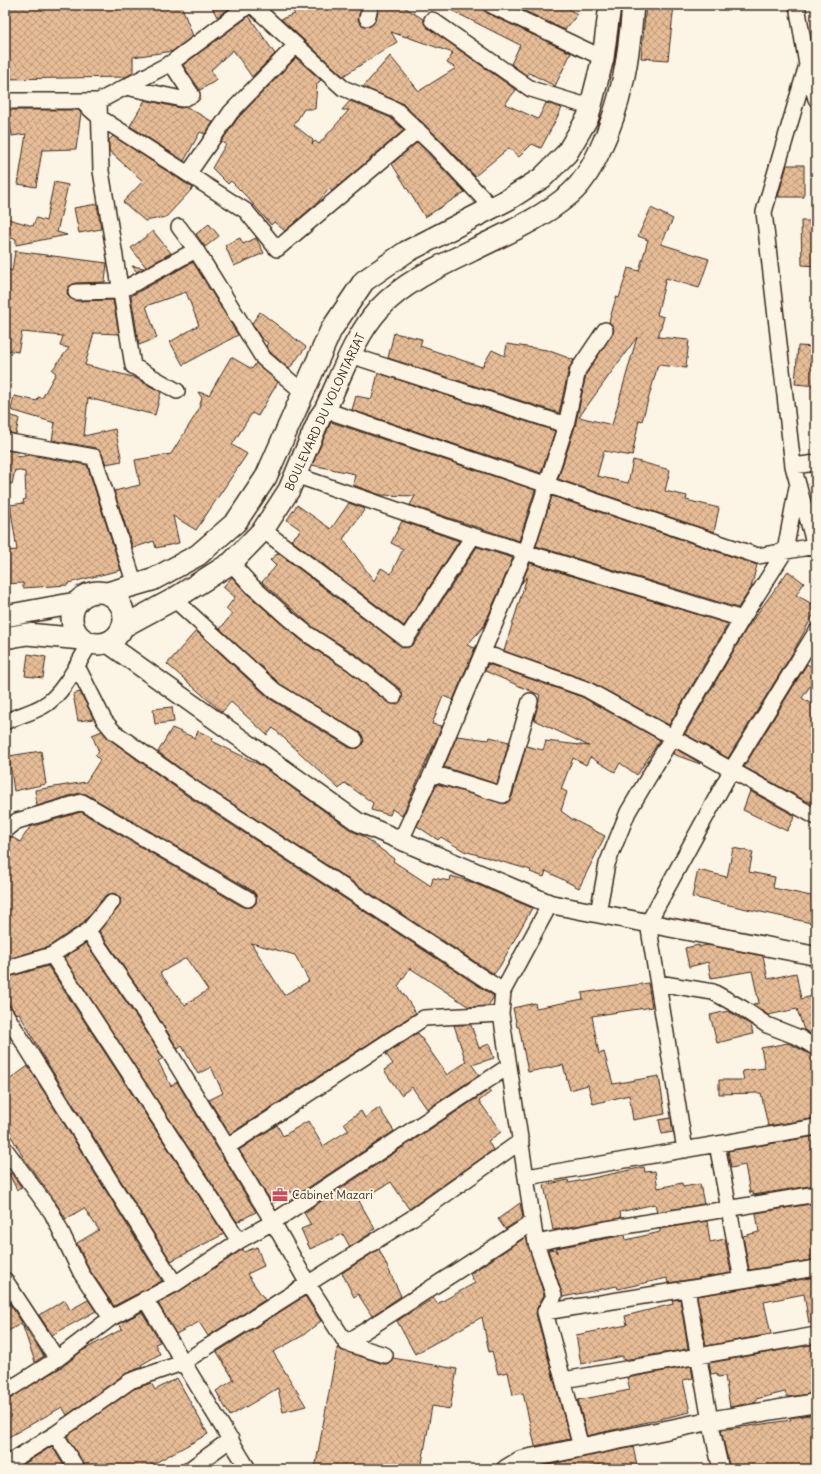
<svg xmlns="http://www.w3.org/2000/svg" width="821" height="1474" font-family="Delius,sans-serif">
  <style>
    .building { fill: url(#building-cross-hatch); stroke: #3b2a1e; fill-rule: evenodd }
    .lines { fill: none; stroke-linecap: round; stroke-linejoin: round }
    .minor-casing { stroke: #3b2a1e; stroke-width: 18 }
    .tertiary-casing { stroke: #3b2a1e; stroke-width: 21 }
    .secondary-casing { stroke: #3b2a1e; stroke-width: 24 }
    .minor { stroke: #fcf5e5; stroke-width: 15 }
    .tertiary { stroke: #fcf5e5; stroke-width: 18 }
    .secondary { stroke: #fcf5e5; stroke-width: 21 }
    .labels { text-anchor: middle; stroke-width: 4; stroke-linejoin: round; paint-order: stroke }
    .street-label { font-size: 12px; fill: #3b2a1e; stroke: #fcf5e5 }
    .poi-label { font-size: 12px; fill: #3b2a1e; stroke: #fcf5e5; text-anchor: start }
  </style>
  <defs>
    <pattern id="building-cross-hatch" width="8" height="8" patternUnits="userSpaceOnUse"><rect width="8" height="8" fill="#e7bd97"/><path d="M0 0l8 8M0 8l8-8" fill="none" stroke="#bc9a7b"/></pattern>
  </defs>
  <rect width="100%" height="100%" fill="#fcf5e5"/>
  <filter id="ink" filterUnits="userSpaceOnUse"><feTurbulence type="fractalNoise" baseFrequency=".025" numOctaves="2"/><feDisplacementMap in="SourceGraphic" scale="8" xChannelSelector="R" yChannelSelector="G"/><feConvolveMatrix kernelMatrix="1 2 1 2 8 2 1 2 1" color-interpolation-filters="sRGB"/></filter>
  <g filter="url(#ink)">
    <!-- building -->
    <path class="building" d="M5,5H181L193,36L173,51L133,57V73L125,77L5,79Z
      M211,5H234L217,17Z
      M287,5H362L358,20L361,24L369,27L375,21L380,5H401L423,19L427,27L516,90L505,104L538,119L546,103L562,108L541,148L532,144L519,157L509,148L475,176L441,140L402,103L363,87L390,56L419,91L456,68L447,63L453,53L407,37L409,35L406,37L391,32L397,42L343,76L281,19L295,14Z
      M441,5H482L487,13L571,53L555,86L529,73L527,76L511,64L520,45Z
      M512,5H565L577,15L565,30Z
      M646,5H674L668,60L641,58Z
      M249,16L275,54L252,77L233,50L211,70L217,80L200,90L183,65Z
      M296,58L321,80L317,84L315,109H304L294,125L313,140L312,144L315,141L319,144L349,110H342L350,101L391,118L404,130L332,191L329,189L319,201L285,231L274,222L271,225L248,198L231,181L228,184L212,168L226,144L221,142L238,118Z
      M145,100L180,108L187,107L213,122L205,134L200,132L184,161L130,126Z
      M5,110H78L81,113L76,149L42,150L36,187L18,184L26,134L12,136L10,122L5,123Z
      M113,136L193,188L166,217L145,221L123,202L143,181L109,151V140Z
      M417,142L465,192L425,217L392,164Z
      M787,165H804V197H778Z
      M54,182L68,185L57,232L67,235L16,245V239L5,237V218L33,226L36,218L46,221Z
      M97,204L101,229L79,233L74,208Z
      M651,208L673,219L661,244L709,259L699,288L666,278L657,315L664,317L658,337L689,340L686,368L658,365L642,421L639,420L632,456L604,451L597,476L628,483L633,460L670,470L665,491L687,496L686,500L719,508L714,532L558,479L575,427L586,374L614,331L613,326L609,322L616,297L619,298L628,268L639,271L648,240L638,236ZM637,337L612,425L579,417Z
      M801,221H816V266L802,265Z
      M209,224L219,236L205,247L196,234Z
      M153,231L171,253L146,267L131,248Z
      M240,238L243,244L256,238L264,253L234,266L225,245Z
      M15,251L107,263L105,282L75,283L68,287L67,292L69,297L76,301L113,300L119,334L94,333L85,365L133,377L161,392L155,415L88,398L84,436L115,429L122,461L106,464L102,454L96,448L52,440L55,423L11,410L14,396L37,401L38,397L42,398L56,373L52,370L69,348L60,346L63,336L22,332L18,352L5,350V268L12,271Z
      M193,262L238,335L183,365L170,342L199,325L186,292L146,306L157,338L139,345L131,296Z
      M132,266L144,268L137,272Z
      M260,312L306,347L289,369L270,352L266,346L268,343L261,338L252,323Z
      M394,333L422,339L420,346L482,367L492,350L505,356L507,344L547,350L574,360L569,368L559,413L388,358Z
      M798,346L816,347V386L795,384Z
      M231,357L252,369L256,363L278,382L258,416L252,413L232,445L247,454L196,530L173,516L179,543L156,548L154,541L133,548L114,491L140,485L135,460L171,454L198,411L202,398L198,392L209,395Z
      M378,373L555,431L541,473L352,410L356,396L371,399L372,398Z
      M5,414L19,418L16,434L5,432Z
      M331,422L535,490L519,541L410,505L415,496L381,495L353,485L355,474L312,465Z
      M5,450L18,452L17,457L30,455L87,465L121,570L68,583V585L23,588V583L5,584V551L17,550L10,505L24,503L23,500L26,499L25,472L15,470L12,484H5Z
      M552,496L757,565L751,588L738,608L536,546Z
      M349,503L365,509L343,539L374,581L381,568L391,574L403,549L391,543L402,521L459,541L404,626L291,540L301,530L287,520L297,505L331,529Z
      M477,547L513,558L484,626L467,645L475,648L453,700L443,696L432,724L442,726L402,816L392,809L390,815L371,810L373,803L345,783L339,789L273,728L267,735L231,702L222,712L167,664L196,631L270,699L350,748H359L364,741L360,733L280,684L220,629L232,614L226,609L235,597L223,587L232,577L246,593L303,642L347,670L388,703L397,704L403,698L400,689L358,656L314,628L262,582L276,566L270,560L278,553L401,646L405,648L414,644Z
      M530,563L728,624L669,725L589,681L504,651L527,577L521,584Z
      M788,571L804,583L796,595L816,606V610L792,654L728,758L685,734L747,628Z
      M28,654L46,657L43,678L25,676Z
      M488,664L582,697L660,740L637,775L620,763L615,772L590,757L586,765L573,758L561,789L567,792L561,811L572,819L605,836L579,888L546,871L544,877L530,872L531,870L464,851L441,837L438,840L417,826L437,784L505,804L512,797L526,746L543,750L546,742L545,741L589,746L534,720L540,695L485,671Z
      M807,664L816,670V677L802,698L816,707V804L806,801L744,767Z
      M80,692L93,717V719L78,721L73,694Z
      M172,707L174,722L155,724L153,709Z
      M172,728L195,738L198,731L213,738L212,741L262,766L352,831L363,836L394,859L393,861L431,886L433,878L450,881L451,876L471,882L532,908L500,966L494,974L196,780L158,752Z
      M102,731L109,739L186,795L494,996L493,998L488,1006L469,1007L410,968L398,986L416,1013L230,1134L209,1100L223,1093L211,1067L198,1074L182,1046L178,1049L156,1014L99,931L119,907L121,899L117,895L113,893L105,896L82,924L48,947L5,960V840L12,837L20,842L30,827L81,812L243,907H252L256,903V895L253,891L86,794L79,793L37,806L35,790L86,782L100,760L95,755L99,752L92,735ZM251,943L295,955L309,981L284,995ZM186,958L208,990L185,1005L160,973Z
      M457,736L489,740L490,737L509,742L497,784L444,767Z
      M676,749L700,763V764L673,754Z
      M41,751L46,784L14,791L9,756Z
      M750,791L795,816L787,831L743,810Z
      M733,848L753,852L749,872L775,877L773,888L816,897V924L692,897L698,870L727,877Z
      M86,943L141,1024L163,1058L158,1061L171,1086L177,1082L256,1212L237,1222L64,958Z
      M699,945V947L707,945L763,956L768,979L796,973L801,999L816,995V1037L804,1030L797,1009L768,1015L753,1004L759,1003L752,971L711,978L708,962L689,967L685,948Z
      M48,966L224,1234L171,1261L43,1056L19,1013L16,1014L5,998V978Z
      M648,983L652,1007L592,1016L599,1054L604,1052L613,1084L659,1076L665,1114L633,1120L629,1095L593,1104L588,1085L570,1090L563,1065L528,1072L519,1027H517L513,1008L535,1003L536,1008L583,999L582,993Z
      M728,1011L751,1025L753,1034L717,1043L710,1015Z
      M454,1025H471L479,1048L489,1044L494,1058L472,1065L479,1075L427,1109L412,1087L401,1095L384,1070L393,1064L386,1054L418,1033L447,1075L466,1062Z
      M788,1043L816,1057V1118L768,1126L761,1093L719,1094V1080H744L742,1071L765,1068L761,1048Z
      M28,1066L162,1281L114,1306L89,1269L77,1243L99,1230L84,1208L66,1219L53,1198L25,1160L5,1126V1083Z
      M489,1090L491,1092L479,1101L501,1132L488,1141L493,1150L409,1209L391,1182L359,1201L375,1229L371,1231V1233L350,1247L343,1234L310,1249L301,1229L311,1225L304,1213Z
      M379,1108L394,1131L294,1197L291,1191L278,1201L272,1203L239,1150L277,1125L283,1136L308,1121L323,1146L349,1130L344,1123L361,1111L365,1118Z
      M671,1118L673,1132L662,1134L659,1120Z
      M816,1136V1185L753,1195V1192L750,1193L745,1165L731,1168L728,1151Z
      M644,1167L645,1172L655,1171L658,1188L682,1183L683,1187L700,1184L704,1204L657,1212L655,1204L620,1212L621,1218L553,1230L544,1185L568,1180L569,1183Z
      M11,1173L22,1188L17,1190L9,1174Z
      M520,1203L523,1218L505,1229L498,1219Z
      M816,1203V1255L810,1256L811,1260L749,1270L743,1236L759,1232L756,1213Z
      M707,1221L710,1242L725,1239L731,1273L668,1283L667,1278L618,1289L617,1286L563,1297L548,1250L554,1249L557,1253L556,1248L625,1235L626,1240L660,1232V1229Z
      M526,1237L544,1295L537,1308L536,1314L570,1439L535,1446L523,1393L513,1395L508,1372L498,1374L492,1351L489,1352L482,1317L415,1354L397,1321L434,1298L437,1304L475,1283L470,1274Z
      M257,1247L264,1266L247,1274L265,1300L208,1336L199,1322L176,1334L158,1303L180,1291L243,1249L244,1252Z
      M379,1249L401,1296L372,1316L358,1294L354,1297L342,1273Z
      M816,1277V1322L809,1323L804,1294L764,1302L771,1334L706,1346L697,1296Z
      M5,1296L22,1323L5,1333Z
      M305,1296L321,1321L302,1336L273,1352L306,1406L283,1412L278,1388L230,1416L216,1391L234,1380L217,1352Z
      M680,1299L688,1349L623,1360V1356L581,1364L576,1335L627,1325L625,1316L673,1304L672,1300Z
      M65,1300L70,1310L88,1300L96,1311L52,1335L39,1315Z
      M142,1312L160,1342L155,1344L160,1354L141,1365L142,1367L125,1374L67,1415L62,1407L5,1439V1401L62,1367L82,1351L122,1329L119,1324Z
      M22,1324L44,1356L35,1362Z
      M816,1344V1393L787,1397L785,1392L756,1399V1402L730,1407L725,1376L718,1377L717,1373L711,1374L709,1363Z
      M337,1348L383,1364H387L393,1358L457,1369L450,1409L432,1406L421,1469H315Z
      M5,1364L12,1377L5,1381Z
      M691,1366L693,1378L683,1380L690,1412L587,1436L578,1400L630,1390L627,1378Z
      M177,1378L208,1434L144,1469H86L67,1436L134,1389L151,1383L155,1390Z
      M816,1414V1469H730L721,1430L791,1420L790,1418Z
      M52,1446L66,1469H16Z
      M633,1447L638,1469H601L600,1465L579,1469L532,1468Z"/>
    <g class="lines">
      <defs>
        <path id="minor" d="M252,5L343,88L396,110L434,146L492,208
          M491,5L603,58
          M797,5L807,65L764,212L793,466L816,550
          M367,18L371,5
          M432,20L531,89L590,107
          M171,63L249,5
          M807,66L816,99
          M5,101H99L171,63L192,95L182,99L126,87
          M81,101L99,117L246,211L277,249L418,130
          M99,101L101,171L133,366L177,391
          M188,174L231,112L296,45
          M179,227L196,250L263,358L304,393
          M76,292L120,291L196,250
          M350,355L566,425
          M325,410L758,556L815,546
          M5,441L94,457L135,585
          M793,466L816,463
          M295,475L473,536L742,619
          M263,530L406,639L473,536
          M231,563L252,586L289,619L309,635L352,663L394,696
          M174,599L275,691L355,740
          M484,653L586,689L816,817
          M77,666L104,720L114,732L191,787L503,991
          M5,722C17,716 31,713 43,706C62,696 79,662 90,643
          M432,773L503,795L530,701
          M5,831L17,821L82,802L248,899
          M401,840L432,773L525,552L566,425L578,370L605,330
          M550,904L503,991L501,1014L536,1243L554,1296L545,1312L581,1447
          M598,913L607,864L628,812L742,619L785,551L797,487
          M88,931L149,1019L273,1222L308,1284L346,1343L385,1355
          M52,955L239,1241
          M5,969L52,955L88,931L112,902
          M658,983L713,992L742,1008L767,1025L800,1038L816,1048
          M5,1013L175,1284
          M717,1144L742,1280
          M227,1147L424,1018L501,1014
          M5,1149L52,1213L81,1273L111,1318
          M685,1150L648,923L732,769L816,632
          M527,1177L816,1127
          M536,1243L595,1231L816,1194
          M5,1280L57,1359
          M687,1289C698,1349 706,1410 721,1469
          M145,1299L248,1469
          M545,1312L816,1268
          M346,1343L533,1222
          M564,1380L816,1335
          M5,1392L57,1359L111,1318L175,1284L239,1241L273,1222L509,1066
          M55,1434L77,1469
          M5,1465L55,1434L130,1381L182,1363L412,1218L521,1141
          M190,1469L231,1439"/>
        <path id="tertiary" d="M107,643L358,822L550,904L816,956
          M506,1469L521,1460L709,1421L816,1403"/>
        <path id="secondary" d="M72 618a26 26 0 1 1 52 0a26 26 0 1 1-52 0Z
          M107,593L152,580L198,555L236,522L266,477L331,330L364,281L406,252L509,199L542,178L567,153L588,117L603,58L610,5
          M5,616L76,603
          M124,626L174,599L231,563L263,530L289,490L320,417L325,410C341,376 354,337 379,309C404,282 438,267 471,251C505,234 541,219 570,194C583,183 592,167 599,152C622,104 629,57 633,5
          M5,638L27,634L82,639"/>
      </defs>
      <!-- minor casing -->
      <use href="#minor" class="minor-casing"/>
      <!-- tertiary casing -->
      <use href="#tertiary" class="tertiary-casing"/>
      <!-- secondary casing -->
      <use href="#secondary" class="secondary-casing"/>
      <!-- minor -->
      <use href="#minor" class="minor"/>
      <!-- tertiary -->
      <use href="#tertiary" class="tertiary"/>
      <!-- secondary -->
      <use href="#secondary" class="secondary"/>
    </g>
  </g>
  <!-- icons -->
  <defs>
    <symbol id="office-bare" viewBox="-9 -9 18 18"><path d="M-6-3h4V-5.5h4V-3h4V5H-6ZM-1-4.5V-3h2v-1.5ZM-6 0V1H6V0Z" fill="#d1495b" stroke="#fcf5e5" stroke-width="2.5" paint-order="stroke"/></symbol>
  </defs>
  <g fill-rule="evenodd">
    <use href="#office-bare" x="269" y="1184" width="22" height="22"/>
  </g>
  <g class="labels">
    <!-- street labels -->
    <g class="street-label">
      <text transform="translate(325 412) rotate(-65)" y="4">BOULEVARD DU VOLONTARIAT</text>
    </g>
    <!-- poi labels -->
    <g class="poi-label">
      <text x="292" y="1199">Cabinet Mazari</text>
    </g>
  </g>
  <!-- margin -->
  <rect width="821" height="1474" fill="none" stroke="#fcf5e5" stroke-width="20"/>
  <rect x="10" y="10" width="801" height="1454" fill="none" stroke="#3b2a1e" stroke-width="1.5" filter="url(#ink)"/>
</svg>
